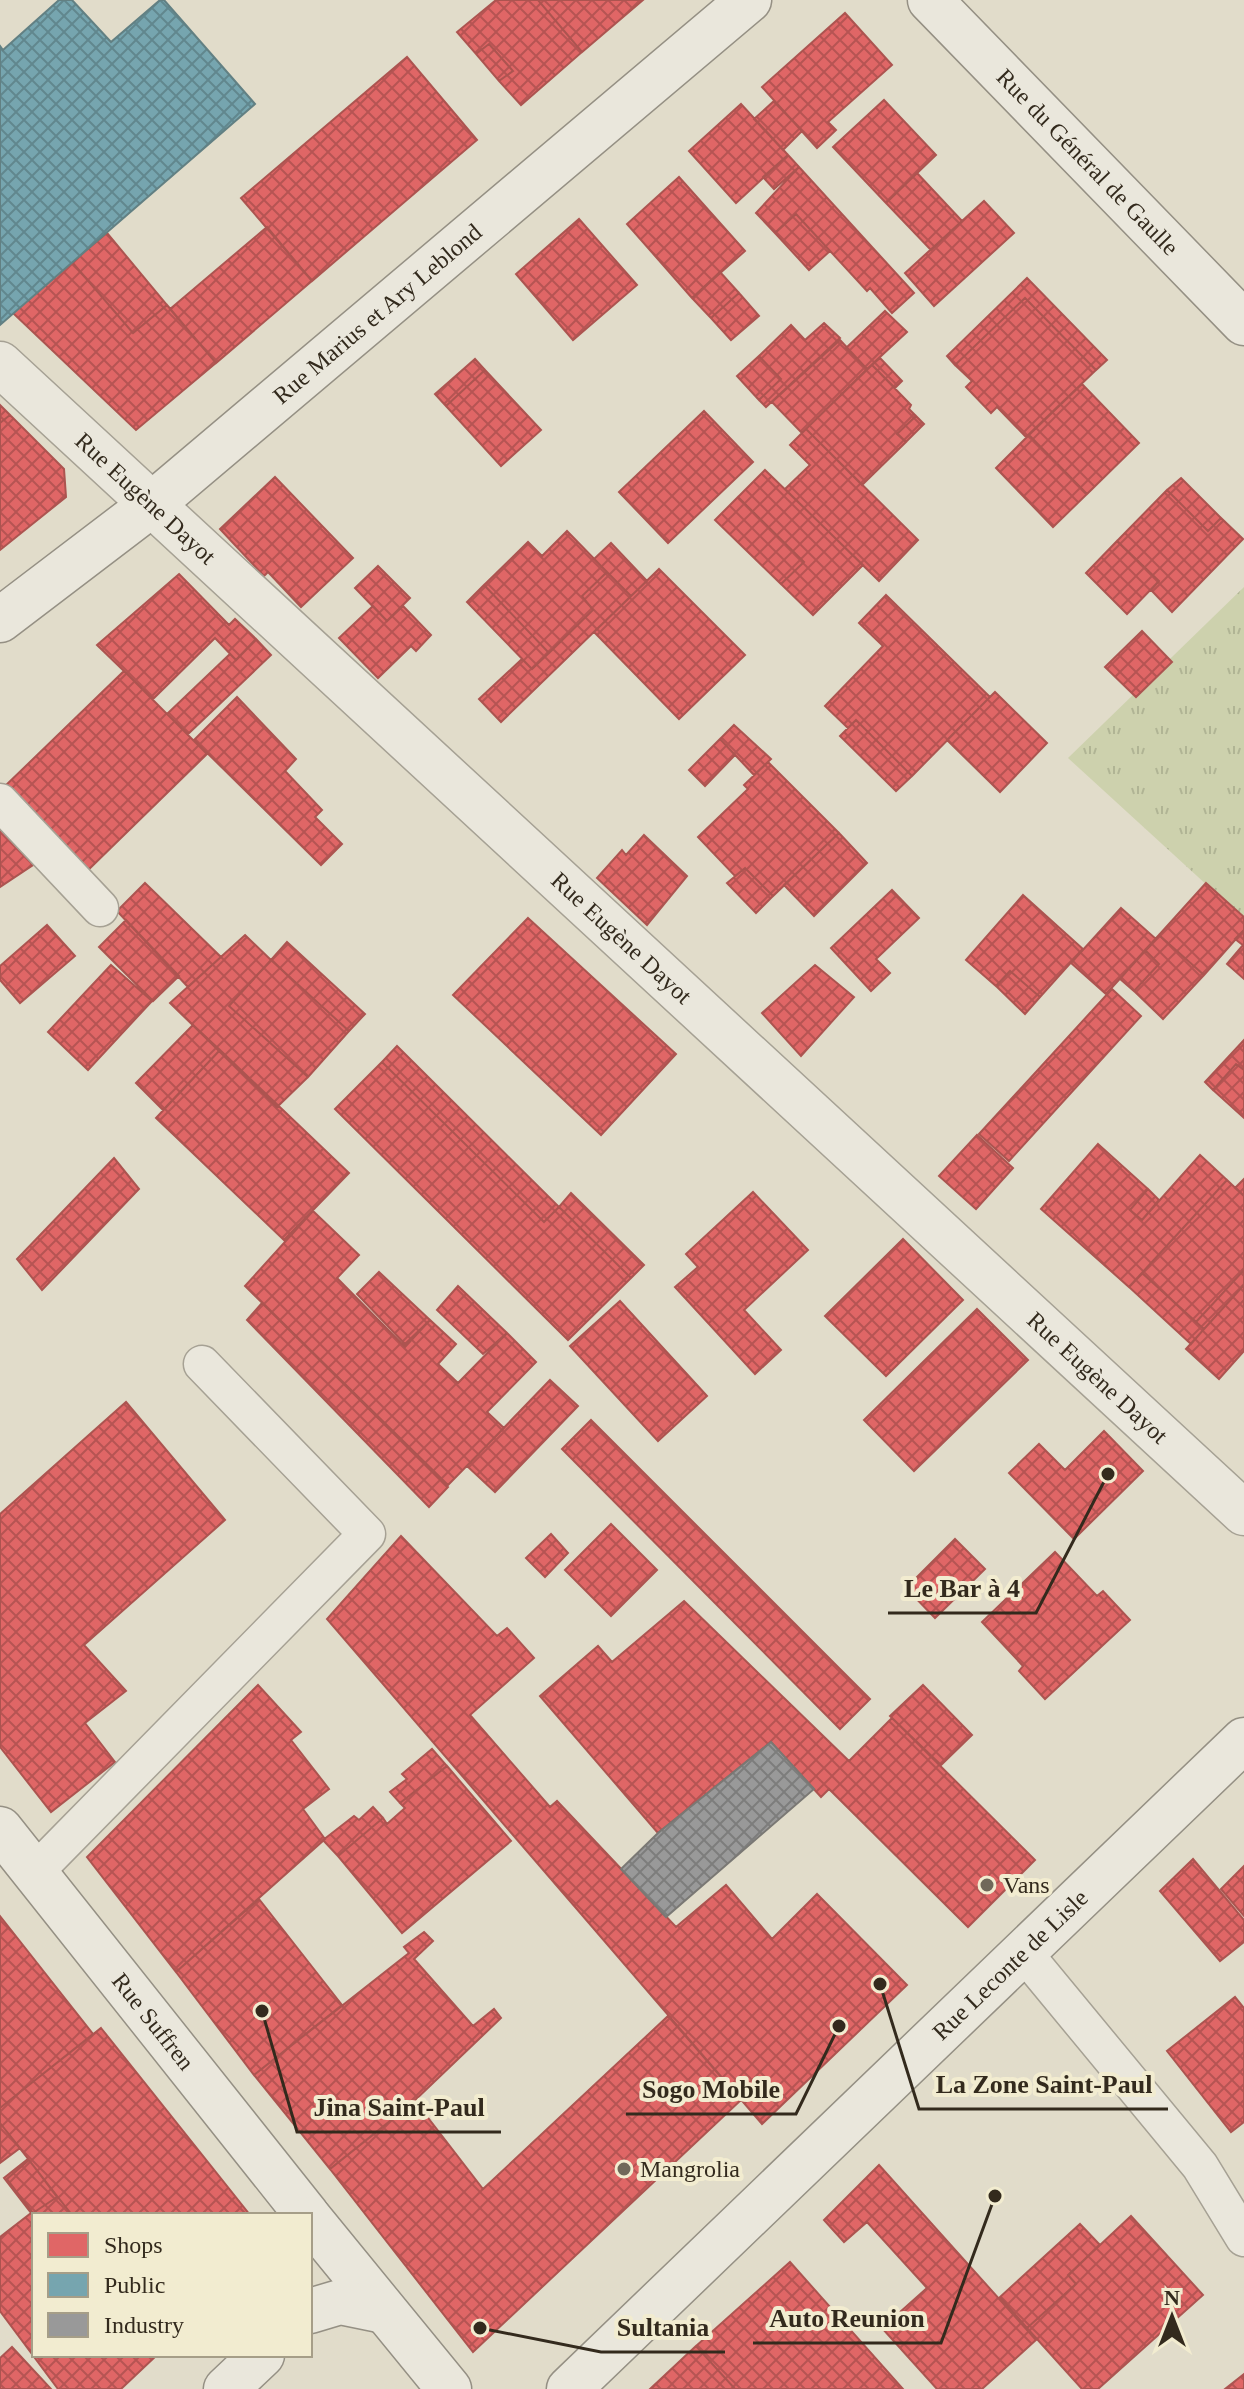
<svg xmlns="http://www.w3.org/2000/svg" width="1244" height="2389" font-family="'Times New Roman',serif">
  <style>
    .park { fill: url(#park-tufts) }
    .shops { fill: url(#shops-cross-hatch); stroke: #ac5450; stroke-width: 2 }
    .public { fill: url(#public-cross-hatch); stroke: #628083; stroke-width: 2 }
    .industry { fill: url(#industry-cross-hatch); stroke: #7a7874; stroke-width: 2 }
    .lines { fill: none; stroke-linecap: round; stroke-linejoin: round }
    .lane-casing { stroke: #a6a194; stroke-width: 39 }
    .street-casing { stroke: #a6a194; stroke-width: 47 }
    .secondary-casing { stroke: #959084; stroke-width: 47 }
    .lane { stroke: #eae7dc; stroke-width: 36 }
    .street { stroke: #eae7dc; stroke-width: 44 }
    .secondary { stroke: #eae7dc; stroke-width: 44 }
    .poi-dot { fill: #70685a; stroke: #f2ecd0; stroke-width: 3 }
    .labels { text-anchor: middle; stroke-width: 8; stroke-linejoin: round; paint-order: stroke }
    .street-label { font-size: 24px; fill: #332a1d; stroke: #f2ecd0 }
    .poi-label { font-size: 24px; fill: #332a1d; stroke: #f2ecd0; text-anchor: start }
    .leader { fill: none; stroke: #332a1d; stroke-width: 3 }
    .callout-dot { fill: #332a1d; stroke: #f2ecd0; stroke-width: 3 }
    .callout-label { font-size: 26px; text-anchor: middle; font-weight: bold; fill: #332a1d; stroke: #f2ecd0; stroke-width: 8; stroke-linejoin: round; paint-order: stroke }
  </style>
  <defs>
    <pattern id="park-tufts" width="24" height="20" patternUnits="userSpaceOnUse" patternTransform="scale(2)"><rect width="24" height="20" fill="#cdd1ad"/><path d="M3 7l-1-3M5 7V3M7 7l1-3M15 17l-1-3M17 17v-4M19 17l1-3" fill="none" stroke="#b0b494"/></pattern>
    <pattern id="shops-cross-hatch" width="8" height="8" patternUnits="userSpaceOnUse" patternTransform="scale(2)"><rect width="8" height="8" fill="#e06666"/><path d="M0 0l8 8M0 8l8-8" fill="none" stroke="#b65453"/></pattern>
    <pattern id="public-cross-hatch" width="8" height="8" patternUnits="userSpaceOnUse" patternTransform="scale(2)"><rect width="8" height="8" fill="#76a5af"/><path d="M0 0l8 8M0 8l8-8" fill="none" stroke="#61878e"/></pattern>
    <pattern id="industry-cross-hatch" width="8" height="8" patternUnits="userSpaceOnUse" patternTransform="scale(2)"><rect width="8" height="8" fill="#999"/><path d="M0 0l8 8M0 8l8-8" fill="none" stroke="#7d7d7c"/></pattern>
  </defs>
  <rect width="100%" height="100%" fill="#e1dcca"/>
  <!-- park -->
  <path class="park" d="M1244,587V919L1068,758Z"/>
  <!-- shops -->
  <path class="shops" d="M496,0H538L582,52L521,105L499,81L513,71L489,44L476,54L457,32Z
    M538,0H643L582,52Z
    M845,13L892,65L828,122L836,130L817,148L762,87Z
    M489,44L513,71L499,81L476,54Z
    M407,57L477,140L312,281L241,198Z
    M884,100L936,155L886,203L833,147Z
    M774,101L802,131L783,150L754,119Z
    M741,104L788,155L736,203L689,151Z
    M788,155L799,167L774,189L763,177Z
    M799,167L914,293L892,313L870,288L867,291L796,214L775,233L756,213Z
    M917,173L962,221L931,250L886,203Z
    M679,177L745,251L692,298L627,224Z
    M984,201L1014,233L934,306L905,273Z
    M796,214L830,251L809,270L775,233Z
    M579,219L637,285L573,340L516,274Z
    M267,227L312,281L216,363L170,309Z
    M107,233L167,305L133,333L72,262Z
    M72,262L133,333L167,305L216,363L136,430L13,313Z
    M720,272L739,293L711,318L692,298Z
    M1027,278L1107,360L1096,370L1025,298L955,365L947,356Z
    M739,293L759,316L731,340L711,318Z
    M1025,298L1096,370L1026,437L997,407L991,413L966,387L972,381L955,365Z
    M885,311L907,332L867,369L846,348Z
    M824,323L840,338L766,407L759,400L781,379L759,356L791,325L805,340Z
    M840,340L867,369L802,433L772,402Z
    M759,356L781,379L759,400L737,376Z
    M880,358L902,381L895,388L872,365Z
    M475,359L485,370L446,406L435,394Z
    M872,365L911,405L909,409L916,416L897,434L906,442L862,485L806,429Z
    M485,370L541,430L501,466L446,406Z
    M1082,384L1139,443L1087,494L1029,435Z
    M0,405L10,415L0,423Z
    M704,411L753,462L668,543L619,492Z
    M10,415L64,469L66,497L0,550V423Z
    M916,416L924,424L906,442L897,434Z
    M806,429L918,540L879,581L785,489L810,465L790,445Z
    M1029,435L1087,494L1053,527L996,468Z
    M765,470L863,565L813,615L781,584L804,562L738,497Z
    M275,477L353,558L301,607L268,572L264,576L220,529Z
    M1181,478L1221,518L1208,531L1167,490Z
    M1167,490L1208,531L1221,518L1243,539L1172,612L1151,590L1159,581L1117,541Z
    M738,497L804,562L781,584L715,520Z
    M567,531L607,572L582,596L593,610L549,653L484,585L528,542L542,556Z
    M1117,541L1159,581L1127,614L1086,573Z
    M611,543L647,581L631,596L594,559Z
    M378,566L410,598L387,621L355,588Z
    M659,569L745,655L679,719L594,632Z
    M607,572L631,596L501,722L479,699L522,659L532,669L593,610L582,596Z
    M179,574L229,625L235,619L256,639L236,660L215,638L153,699L97,645Z
    M484,585L549,653L532,669L467,602Z
    M886,595L990,697L912,776L856,720L848,728L825,706L883,646L859,623Z
    M373,606L387,621L403,606L431,635L416,651L411,646L378,678L339,638Z
    M1142,631L1172,662L1136,697L1105,667Z
    M256,639L271,655L188,734L167,714L230,654L236,660Z
    M124,671L207,754L84,874L1,790Z
    M995,692L1047,743L1000,792L947,740Z
    M237,697L296,759L285,771L322,810L315,817L342,844L321,865L194,740Z
    M856,720L912,776L896,791L840,736Z
    M734,725L771,759L754,775L720,739Z
    M720,739L735,755L705,786L689,770Z
    M768,762L839,833L773,896L745,868L735,876L698,837L748,789L744,785Z
    M0,828L36,863L0,887Z
    M839,833L867,863L814,916L784,885Z
    M644,835L687,876L647,925L597,878L622,850L626,855Z
    M745,868L773,896L756,913L727,883Z
    M145,883L221,957L188,987L117,911Z
    M1206,883L1244,917V930L1204,975L1159,935Z
    M892,890L919,918L876,959L890,973L871,991L831,948Z
    M1023,895L1083,949L1040,997L1010,971L996,986L966,960Z
    M1121,908L1156,939L1106,994L1071,963Z
    M528,918L676,1054L601,1135L453,995Z
    M126,920L179,976L153,1001L99,947Z
    M47,925L75,956L20,1003L0,980V966Z
    M1244,930V946L1235,939Z
    M245,935L271,960L229,1006L308,1077L277,1107L170,1003Z
    M1159,935L1204,975L1163,1019L1134,991L1159,964L1145,950Z
    M287,942L365,1014L349,1031L271,960Z
    M1243,945L1244,946V979L1227,964Z
    M1145,950L1159,964L1134,991L1120,979Z
    M271,960L349,1031L308,1077L229,1006Z
    M111,965L152,1001L88,1070L48,1032Z
    M815,965L854,997L801,1056L762,1013Z
    M1010,971L1040,997L1025,1014L996,986Z
    M1112,989L1141,1016L1009,1161L979,1134Z
    M193,1025L220,1050L163,1110L136,1083Z
    M1244,1040V1070L1236,1064L1213,1090L1205,1082Z
    M397,1046L559,1207L544,1222L382,1062Z
    M220,1050L349,1173L284,1240L156,1118Z
    M382,1062L544,1222L559,1207L631,1278L568,1340L335,1109Z
    M1236,1064L1244,1070V1118L1213,1090Z
    M977,1135L1013,1168L976,1209L939,1176Z
    M1098,1144L1148,1189L1130,1210L1142,1220L1200,1155L1227,1180L1129,1287L1041,1209Z
    M114,1158L139,1189L42,1290L17,1259Z
    M1244,1179V1196L1235,1188Z
    M1227,1180L1244,1196V1270L1196,1322L1142,1273Z
    M1148,1189L1159,1200L1142,1220L1130,1210Z
    M753,1192L808,1250L744,1310L781,1350L755,1374L675,1287L698,1267L686,1254Z
    M571,1193L644,1265L631,1278L559,1207Z
    M313,1211L359,1255L337,1278L405,1347L430,1320L456,1344L438,1364L458,1383L507,1333L536,1362L487,1412L504,1428L448,1485L245,1286Z
    M903,1239L963,1300L886,1376L825,1316Z
    M1244,1270V1285L1204,1329L1196,1322Z
    M379,1272L430,1320L405,1344L357,1294Z
    M1142,1273L1204,1329L1191,1344L1129,1287Z
    M1244,1285V1351L1219,1379L1186,1349Z
    M458,1286L507,1333L483,1354L437,1310Z
    M620,1301L707,1396L658,1441L570,1346Z
    M262,1303L448,1487L429,1507L247,1320Z
    M977,1309L1028,1360L914,1471L864,1420Z
    M550,1380L578,1406L495,1492L467,1466Z
    M126,1402L225,1520L84,1645L126,1691L85,1723L115,1762L51,1812L0,1747V1514Z
    M591,1420L870,1699L840,1729L562,1449Z
    M1104,1431L1143,1471L1074,1539L1009,1473L1039,1444L1065,1470Z
    M611,1524L657,1570L611,1616L565,1570Z
    M551,1534L568,1553L545,1577L526,1558Z
    M401,1536L497,1636L507,1628L534,1658L470,1715L550,1807L557,1801L676,1927L726,1885L772,1939L817,1894L907,1985L762,2124L327,1619Z
    M955,1539L985,1569L935,1618L906,1588Z
    M1055,1552L1097,1596L1103,1591L1130,1620L1045,1699L1019,1671L1023,1666L982,1622Z
    M684,1601L849,1761L892,1718L1035,1860L968,1927L829,1789L821,1797L771,1742L658,1833L540,1696L598,1646L612,1662Z
    M258,1685L301,1732L291,1740L329,1789L303,1809L325,1839L176,1972L87,1857Z
    M923,1685L972,1735L941,1765L890,1716Z
    M432,1749L447,1766L400,1803L390,1792L407,1779L402,1774Z
    M447,1766L511,1841L402,1933L338,1856L383,1818L387,1824L405,1808L400,1803Z
    M373,1807L383,1818L338,1856L323,1840L354,1816L359,1820Z
    M1193,1859L1244,1920V1942L1220,1961L1160,1891Z
    M1244,1866V1916L1221,1889Z
    M259,1899L342,2005L254,2075L176,1972Z
    M0,1916L93,2034L0,2108Z
    M424,1932L433,1941L414,1959L473,2026L494,2009L501,2018L409,2106L330,2169L254,2075L409,1953L404,1947Z
    M1235,1997L1244,2008V2122L1231,2132L1167,2051Z
    M668,2016L741,2100L473,2352L330,2169L415,2101L483,2189Z
    M101,2028L250,2215H72L0,2123V2108Z
    M0,2123L20,2148L0,2163Z
    M28,2159L72,2215H34V2355H157L121,2389H58L0,2311V2237L31,2213L4,2178Z
    M29,2160L57,2197L33,2213L7,2179Z
    M879,2165L1036,2340L982,2389H937L882,2328L927,2288L867,2222L844,2242L824,2220Z
    M1131,2216L1203,2295L1098,2389H1082L1027,2328L1076,2284L1068,2275Z
    M1080,2224L1100,2245L1068,2275L1076,2284L1027,2328L1000,2297Z
    M790,2262L903,2389H735L696,2346Z
    M696,2346L735,2389H650Z
    M12,2347L51,2389H0V2358Z
    M1244,2374V2389H1225Z"/>
  <!-- public -->
  <path class="public" d="M59,0H72L111,42L160,0H164L255,104L0,325V46L3,50Z"/>
  <!-- industry -->
  <path class="industry" d="M771,1742L814,1789L666,1917L621,1869L658,1833Z"/>
  <g class="lines">
    <defs>
      <path id="lane" d="M0,802L100,908
        M35,1872L367,1534L202,1364
        M1024,1953L1200,2166L1244,2238"/>
      <g id="street">
        <path id="s1" d="M0,364L1244,1513"/>
      </g>
      <g id="secondary">
        <path id="s2" d="M930,0L1244,323"/>
        <path id="s3" d="M0,620L151,505L749,0"/>
        <path id="s4" d="M0,1829L307,2215"/>
        <path d="M310,2219L449,2389"/>
        <path d="M310,2311L340,2302L384,2311"/>
        <path d="M226,2389L262,2355"/>
        <path id="s5" d="M569,2389L1244,1740"/>
      </g>
    </defs>
    <!-- lane casing -->
    <use href="#lane" class="lane-casing"/>
    <!-- street casing -->
    <use href="#street" class="street-casing"/>
    <!-- secondary casing -->
    <use href="#secondary" class="secondary-casing"/>
    <!-- lane -->
    <use href="#lane" class="lane"/>
    <!-- street -->
    <use href="#street" class="street"/>
    <!-- secondary -->
    <use href="#secondary" class="secondary"/>
  </g>
  <!-- markers -->
  <g class="poi-dot">
    <circle cx="987" cy="1885" r="8"/>
    <circle cx="624" cy="2169" r="8"/>
  </g>
  <g class="labels">
    <!-- street labels -->
    <g class="street-label">
      <text dy="8" stroke="none"><textPath href="#s2" startOffset="226">Rue du Général de Gaulle</textPath></text>
      <text dy="8" stroke="none"><textPath href="#s3" startOffset="486">Rue Marius et Ary Leblond</textPath></text>
      <text dy="8" stroke="none"><textPath href="#s1" startOffset="198">Rue Eugène Dayot</textPath></text>
      <text dy="8" stroke="none"><textPath href="#s1" startOffset="846">Rue Eugène Dayot</textPath></text>
      <text dy="8" stroke="none"><textPath href="#s1" startOffset="1494">Rue Eugène Dayot</textPath></text>
      <text dy="8" stroke="none"><textPath href="#s5" startOffset="612">Rue Leconte de Lisle</textPath></text>
      <text dy="8" stroke="none"><textPath href="#s4" startOffset="246">Rue Suffren</textPath></text>
    </g>
    <!-- poi labels -->
    <g class="poi-label">
      <text x="1003" y="1893">Vans</text>
      <text x="640" y="2177">Mangrolia</text>
    </g>
  </g>
  <!-- callouts -->
  <path class="leader" d="M1108 1474L1036 1613H888M880 1984L919 2109H1168M839 2026L796 2114H626M262 2011L297 2132H501M995 2196L941 2343H753M480 2328L601 2352H725"/>
  <g class="callout-dot">
    <circle cx="1108" cy="1474" r="8"/>
    <circle cx="880" cy="1984" r="8"/>
    <circle cx="839" cy="2026" r="8"/>
    <circle cx="262" cy="2011" r="8"/>
    <circle cx="995" cy="2196" r="8"/>
    <circle cx="480" cy="2328" r="8"/>
  </g>
  <g class="callout-label">
    <text x="962" y="1597">Le Bar à 4</text>
    <text x="1044" y="2093">La Zone Saint-Paul</text>
    <text x="711" y="2098">Sogo Mobile</text>
    <text x="399" y="2116">Jina Saint-Paul</text>
    <text x="847" y="2327">Auto Reunion</text>
    <text x="663" y="2336">Sultania</text>
  </g>
  <!-- legend -->
  <rect x="32" y="2213" width="280" height="144" fill="#f2ecd0" stroke="#a69e88" stroke-width="2"/>
  <rect x="48" y="2233" width="40" height="24" fill="#e06666" stroke="#a69e88" stroke-width="2"/>
  <text x="104" y="2253" font-size="24" fill="#332a1d">Shops</text>
  <rect x="48" y="2273" width="40" height="24" fill="#76a5af" stroke="#a69e88" stroke-width="2"/>
  <text x="104" y="2293" font-size="24" fill="#332a1d">Public</text>
  <rect x="48" y="2313" width="40" height="24" fill="#999999" stroke="#a69e88" stroke-width="2"/>
  <text x="104" y="2333" font-size="24" fill="#332a1d">Industry</text>
  <!-- north arrow -->
  <g transform="translate(1172 2317)" stroke="#f2ecd0" stroke-width="6" paint-order="stroke">
  <path d="M0-6L14 30L0 20L-14 30Z" fill="#332a1d"/>
  <text y="-12" font-size="22" font-weight="bold" text-anchor="middle" fill="#332a1d">N</text>
  </g>
</svg>
